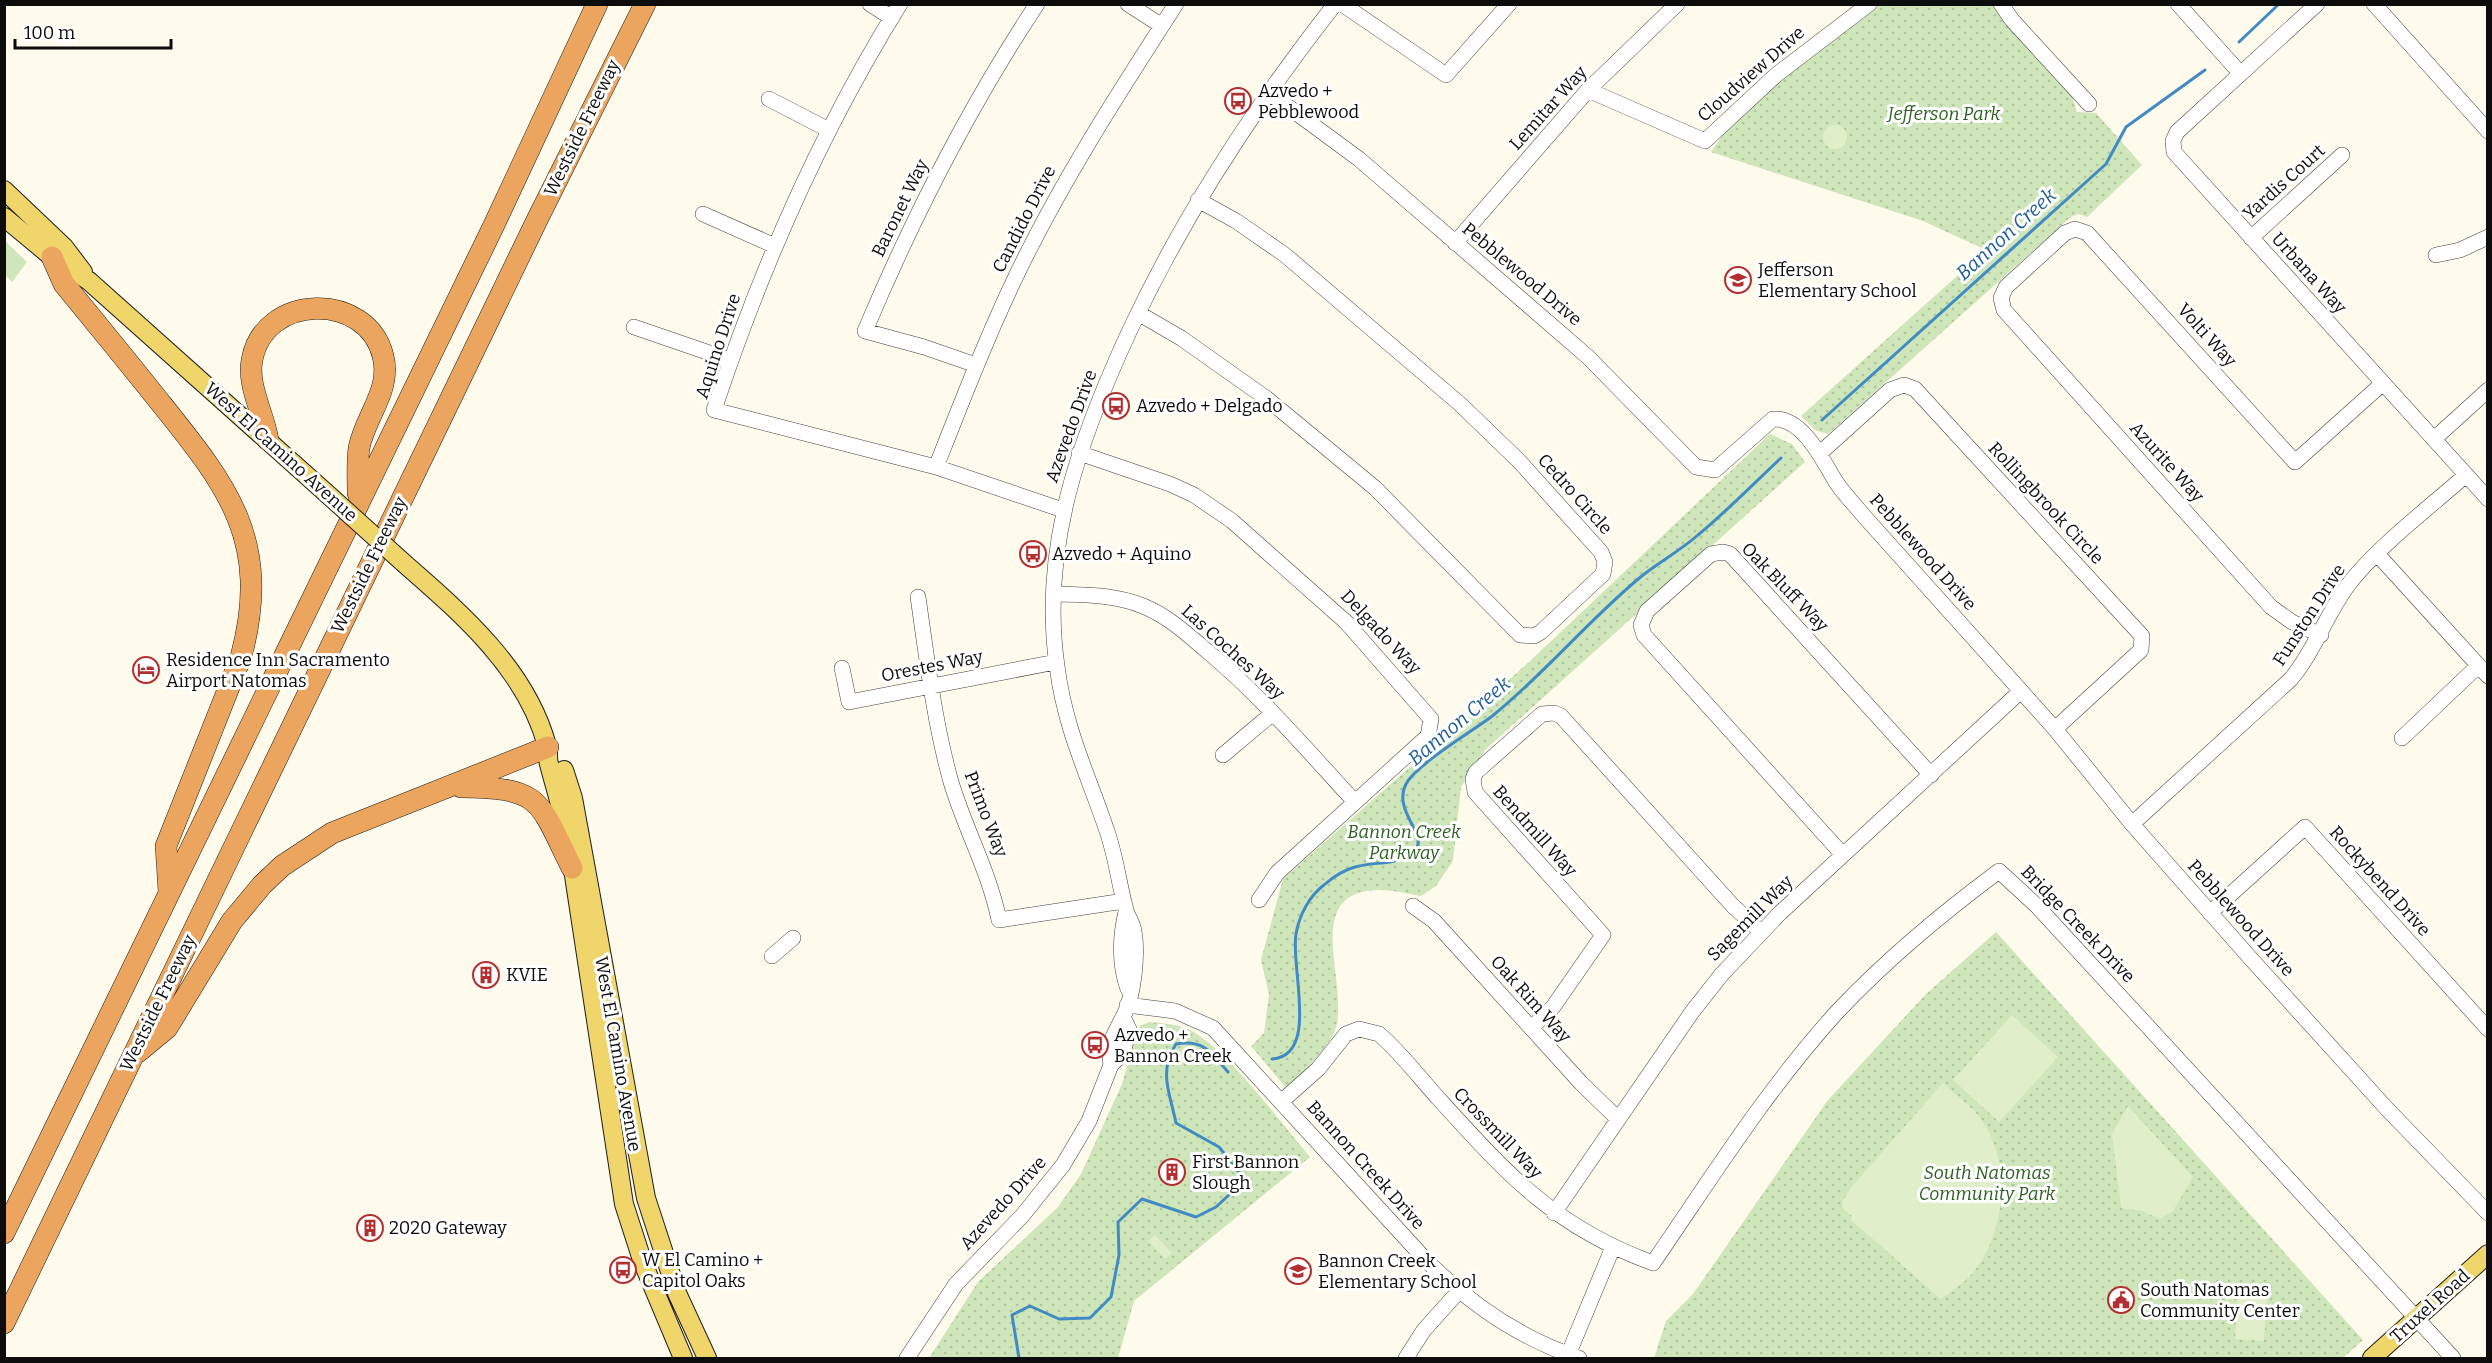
<svg xmlns="http://www.w3.org/2000/svg" width="2492" height="1363" font-family="Bitter,serif">
  <style>
    .grass { fill: #cee6b9 }
    .park { fill: url(#park-dots) }
    .pitch { fill: #e0eeca }
    .lines { fill: none; stroke-linecap: round; stroke-linejoin: round }
    .stream { stroke: #418ac4; stroke-width: 3 }
    .minor-casing { stroke: #3f3f3f; stroke-width: 16 }
    .major-casing { stroke: #1d1d1d; stroke-width: 20 }
    .highway-casing { stroke: #1d1d1d; stroke-width: 22 }
    .minor { stroke: #fff; stroke-width: 15 }
    .major { stroke: #f0d56b; stroke-width: 18 }
    .highway { stroke: #eba55e; stroke-width: 21 }
    .major-bridge-casing { stroke: #1d1d1d; stroke-width: 20; stroke-linecap: butt }
    .major-bridge { stroke: #f0d56b; stroke-width: 18 }
    .labels { text-anchor: middle; stroke-width: 6; stroke-linejoin: round; paint-order: stroke }
    .street-label { font-size: 18px; fill: #0c0c0c; stroke: #fff }
    .poi-label { font-size: 18px; fill: #0c0c0c; stroke: #fff; text-anchor: start }
    .park-label { font-size: 18px; font-style: italic; fill: #2b6021; stroke: #fff }
    .water-label { font-size: 20px; font-style: italic; fill: #1e5c96; stroke: #fff }
  </style>
  <defs>
    <pattern id="park-dots" width="8" height="8" patternUnits="userSpaceOnUse" patternTransform="scale(1.5)"><rect width="8" height="8" fill="#cee6b9"/><path d="M2 2h.1M6 6h.1" fill="none" stroke="#b0c49e" stroke-width="1.8" stroke-linecap="round"/></pattern>
  </defs>
  <rect width="100%" height="100%" fill="#fefbed"/>
  <!-- grass -->
  <path class="grass" d="M5,241L27,262L12,282L5,275Z"/>
  <!-- park -->
  <path class="park" d="M1995,4L2071,93L2077,112L2096,113L2142,165L2087,217L2079,214L2071,217L1828,434L1815,430L1801,416L1986,250L1923,221L1711,152L1726,130L1766,92L1836,35L1879,5Z
    M1770,434L1792,444L1805,462L1485,750L1461,787L1453,861L1436,886L1421,896C1408,894 1394,890 1380,890C1302,890 1346,976 1337,1023C1333,1045 1302,1073 1287,1089L1251,1046L1264,1033L1269,994L1261,960L1283,879L1528,663Z
    M1996,932L2363,1340L2343,1358H1654L1666,1321L1693,1294L1828,1100L1926,994Z
    M1149,1022C1163,1023 1177,1024 1190,1030C1227,1049 1282,1124 1310,1157L1134,1301L1118,1358H929L978,1282L1058,1207L1081,1174L1122,1084L1139,1026Z"/>
  <!-- pitch -->
  <path class="pitch" d="M1823 137a12 12 0 1 1 24 0a12 12 0 1 1-24 0Z
    M2012,1015L2058,1057L1999,1122L1953,1080Z
    M1943,1083C1955,1094 1970,1105 1980,1118C2013,1161 2006,1232 1973,1273C1964,1283 1952,1291 1941,1299L1851,1220L1852,1216L1843,1209L1842,1201L1854,1184Z
    M2128,1106L2193,1177L2173,1211L2160,1219L2142,1211L2121,1208L2112,1134Z
    M1155,1235L1172,1253L1165,1259L1148,1241Z
    M2238,1294L2267,1296L2264,1341L2235,1339Z"/>
  <g class="lines">
    <!-- stream -->
    <path class="stream" d="M2239,42L2279,4
      M1822,420L2106,164L2126,127L2205,70
      M1272,1059C1320,1056 1290,966 1296,934C1299,916 1309,896 1324,885C1333,877 1344,870 1355,867C1374,861 1401,866 1415,851C1429,835 1392,811 1406,784C1416,765 1471,732 1491,717C1545,674 1589,619 1643,575C1661,561 1681,550 1698,535C1727,511 1753,484 1781,458
      M1019,1358L1012,1315L1030,1306L1059,1319L1090,1318L1111,1297L1119,1255L1118,1222L1142,1199L1196,1217L1216,1207L1245,1180L1219,1147L1176,1123C1170,1093 1158,1072 1176,1044C1203,1039 1211,1052 1228,1072"/>
    <defs>
      <path id="minor" d="M870,4L892,18
        M900,4C821,131 761,268 714,410L936,467L1063,510
        M1128,4L1162,26
        M1342,4L1446,75L1509,4
        M2001,4L2012,20L2089,104
        M2178,4L2240,73
        M2317,4L2177,132L2173,141L2174,152L2488,499
        M2374,4L2488,131
        M1588,90L1705,141L1776,75L1869,4
        M1268,92L1359,159L1588,357L1696,467L1715,470L1773,419C1803,417 1823,461 1836,482C1844,494 1854,504 1863,515L2055,729L2132,824L2252,960L2388,1110L2488,1213
        M769,99L829,130
        M703,214L775,246
        M2251,238L2342,155
        M1455,243L1588,90L1677,4
        M2436,255L2460,250L2488,237
        M1138,313L1181,338L1266,398L1375,488L1520,635L1534,636L1541,632L1603,574L1605,562L1601,552L1519,461L1460,404L1285,255L1236,221L1198,200
        M634,327L730,360
        M976,365L924,347L865,331C913,217 969,107 1037,4
        M2434,439L2488,390
        M1079,453L1170,484L1194,495L1232,521L1346,622L1431,719L1428,736L1277,873L1259,900
        M1819,454L1890,390L1904,385L1915,389L2142,636L2141,650L2055,729
        M936,467C962,401 988,334 1019,270C1064,177 1120,91 1176,4
        M2378,555L2488,676
        M1053,594C1084,595 1114,594 1143,606C1168,616 1187,634 1207,651C1261,696 1307,750 1355,802
        M918,597C927,659 934,721 951,782C965,829 989,871 999,920L1124,901
        M2321,635L2292,622L2271,607L2004,310L2001,298L2006,287L2065,233L2075,229L2087,233L2295,462L2383,383
        M842,668L849,702L1056,662
        M2402,738L2478,666
        M1223,755L1273,713
        M2132,824L2291,679C2315,650 2326,615 2348,585C2376,548 2430,507 2466,475
        M1843,855L1644,635L1641,625L1647,611L1711,554L1723,552L1730,554L1931,775
        M1413,906L1434,921L1581,1083L1618,1119
        M1126,912C1120,936 1119,965 1128,989
        M2210,913L2305,827L2488,1029
        M772,956L793,938
        M1127,1005L1175,1011L1213,1028L1423,1257C1467,1302 1519,1338 1579,1358
        M1531,1028L1553,1007L1603,935L1475,792L1473,779L1476,772L1542,714L1554,713L1561,716L1733,906L1761,932
        M1111,1065C1107,1042 1114,1035 1123,1017C1134,997 1138,953 1134,931C1133,924 1128,917 1126,910C1119,884 1116,857 1107,831C1087,772 1065,729 1057,666C1040,547 1080,438 1129,332C1184,214 1255,106 1335,4
        M1282,1101L1318,1069L1346,1034L1359,1029L1379,1034C1401,1053 1419,1077 1438,1098C1507,1174 1554,1227 1653,1263C1712,1177 1767,1089 1837,1012C1886,960 1941,914 1999,871L2037,906L2453,1358
        M1554,1213L1692,1012L1722,974L1780,913L2021,691
        M1568,1355L1613,1247
        M907,1358L956,1284L1022,1216L1063,1165L1089,1121L1111,1065L1123,1053L1129,1029L1123,1017
        M1406,1358L1424,1330L1459,1291"/>
      <path id="major" d="M4,190L64,247L83,272
        M4,217L52,257L89,281L324,491
        M406,565C462,614 527,670 547,746C549,752 547,758 549,764C556,791 564,816 569,843L624,1204L643,1263L683,1358
        M564,770L573,798L646,1198L677,1293L707,1358
        M2372,1358L2488,1254"/>
      <path id="highway" d="M52,257L64,284C96,323 128,362 159,401C228,487 272,540 241,657L166,846L169,892
        M268,440C264,414 247,386 252,360C264,293 367,291 383,356C392,390 365,416 359,448C357,462 358,479 358,493
        M461,787C543,788 538,800 572,868
        M138,1052L167,1028L232,921L262,885L282,866L332,833L548,747
        M4,1233L494,225L597,4
        M4,1323L537,220L645,4"/>
    </defs>
    <!-- minor casing -->
    <use href="#minor" class="minor-casing"/>
    <!-- major casing -->
    <use href="#major" class="major-casing"/>
    <!-- highway casing -->
    <use href="#highway" class="highway-casing"/>
    <!-- minor -->
    <use href="#minor" class="minor"/>
    <!-- major -->
    <use href="#major" class="major"/>
    <!-- highway -->
    <use href="#highway" class="highway"/>
    <defs>
      <path id="major-bridge" d="M324,491L406,565"/>
    </defs>
    <!-- major-bridge casing -->
    <use href="#major-bridge" class="major-bridge-casing"/>
    <!-- major-bridge -->
    <use href="#major-bridge" class="major-bridge"/>
  </g>
  <!-- icons -->
  <defs>
    <symbol id="bus-ring" viewBox="-11 -11 22 22"><circle r="9.5" fill="#fff" stroke="#b32e2e" stroke-width="1.5"/><path d="M-5-6H5V4H4V6H2V4H-2V6H-4V4H-5ZM-3.5-4V0h7V-4ZM-3.5 1.2v1.5H-2V1.2ZM2 1.2v1.5H3.5V1.2Z" fill="#b32e2e"/></symbol>
    <symbol id="school-ring" viewBox="-11 -11 22 22"><circle r="9.5" fill="#fff" stroke="#b32e2e" stroke-width="1.5"/><path d="M0-5L7-2L0 1L-7-2ZM-4 1L0 2.5L4 1V4Q0 6-4 4Z" fill="#b32e2e"/></symbol>
    <symbol id="hotel-ring" viewBox="-11 -11 22 22"><circle r="9.5" fill="#fff" stroke="#b32e2e" stroke-width="1.5"/><path d="M-6-4.5h1.5V1H6V5H4.5V3h-9V5H-6ZM-4 0a1.8 1.8 0 1 1 3.6 0ZM.5 0V-2.5h3Q6-2.5 6 0Z" fill="#b32e2e"/></symbol>
    <symbol id="building-ring" viewBox="-11 -11 22 22"><circle r="9.5" fill="#fff" stroke="#b32e2e" stroke-width="1.5"/><path d="M-4-6H4V6H1V3H-1V6H-4ZM-2.5-4.3h1.7v1.8h-1.7ZM.8-4.3h1.7v1.8H.8ZM-2.5-1h1.7V.8h-1.7ZM.8-1h1.7V.8H.8Z" fill="#b32e2e"/></symbol>
    <symbol id="civic-ring" viewBox="-11 -11 22 22"><circle r="9.5" fill="#fff" stroke="#b32e2e" stroke-width="1.5"/><path d="M-.6-6.5H3V-4.5H.6V-3L4-1V1h2V6H-6V1h2V-1L-.6-3ZM-1.2 2.5V6h2.4V2.5Z" fill="#b32e2e"/></symbol>
  </defs>
  <g fill-rule="evenodd">
    <use href="#bus-ring" x="1223" y="86" width="30" height="30"/>
    <use href="#school-ring" x="1723" y="265" width="30" height="30"/>
    <use href="#bus-ring" x="1101" y="391" width="30" height="30"/>
    <use href="#bus-ring" x="1018" y="539" width="30" height="30"/>
    <use href="#hotel-ring" x="131" y="655" width="30" height="30"/>
    <use href="#building-ring" x="471" y="960" width="30" height="30"/>
    <use href="#bus-ring" x="1080" y="1030" width="30" height="30"/>
    <use href="#building-ring" x="1157" y="1157" width="30" height="30"/>
    <use href="#building-ring" x="355" y="1213" width="30" height="30"/>
    <use href="#bus-ring" x="608" y="1255" width="30" height="30"/>
    <use href="#school-ring" x="1283" y="1256" width="30" height="30"/>
    <use href="#civic-ring" x="2106" y="1285" width="30" height="30"/>
  </g>
  <g class="labels">
    <!-- street labels -->
    <g class="street-label">
      <text transform="translate(1751 74) rotate(-41)" y="6">Cloudview Drive</text>
      <text transform="translate(1548 108) rotate(-48)" y="6">Lemitar Way</text>
      <text transform="translate(582 128) rotate(-64)" y="6">Westside Freeway</text>
      <text transform="translate(2284 182) rotate(-42)" y="6">Yardis Court</text>
      <text transform="translate(900 208) rotate(-64)" y="6">Baronet Way</text>
      <text transform="translate(1024 219) rotate(-63)" y="6">Candido Drive</text>
      <text transform="translate(2309 273) rotate(48)" y="6">Urbana Way</text>
      <text transform="translate(1522 274) rotate(40)" y="6">Pebblewood Drive</text>
      <text transform="translate(2207 335) rotate(48)" y="6">Volti Way</text>
      <text transform="translate(718 346) rotate(-72)" y="6">Aquino Drive</text>
      <text transform="translate(1071 426) rotate(-70)" y="6">Azevedo Drive</text>
      <text transform="translate(281 452) rotate(42)" y="6">West El Camino Avenue</text>
      <text transform="translate(2167 462) rotate(48)" y="6">Azurite Way</text>
      <text transform="translate(1575 494) rotate(48)" y="6">Cedro Circle</text>
      <text transform="translate(2046 503) rotate(47)" y="6">Rollingbrook Circle</text>
      <text transform="translate(1923 552) rotate(48)" y="6">Pebblewood Drive</text>
      <text transform="translate(369 565) rotate(-64)" y="6">Westside Freeway</text>
      <text transform="translate(1785 587) rotate(46)" y="6">Oak Bluff Way</text>
      <text transform="translate(2309 615) rotate(-57)" y="6">Funston Drive</text>
      <text transform="translate(1381 632) rotate(47)" y="6">Delgado Way</text>
      <text transform="translate(1233 652) rotate(42)" y="6">Las Coches Way</text>
      <text transform="translate(932 666) rotate(-11)" y="6">Orestes Way</text>
      <text transform="translate(986 814) rotate(69)" y="6">Primo Way</text>
      <text transform="translate(1535 831) rotate(48)" y="6">Bendmill Way</text>
      <text transform="translate(2380 881) rotate(48)" y="6">Rockybend Drive</text>
      <text transform="translate(1750 918) rotate(-45)" y="6">Sagemill Way</text>
      <text transform="translate(2241 918) rotate(48)" y="6">Pebblewood Drive</text>
      <text transform="translate(2078 924) rotate(46)" y="6">Bridge Creek Drive</text>
      <text transform="translate(1531 999) rotate(48)" y="6">Oak Rim Way</text>
      <text transform="translate(158 1003) rotate(-64)" y="6">Westside Freeway</text>
      <text transform="translate(618 1054) rotate(80)" y="6">West El Camino Avenue</text>
      <text transform="translate(1498 1133) rotate(46)" y="6">Crossmill Way</text>
      <text transform="translate(1366 1165) rotate(48)" y="6">Bannon Creek Drive</text>
      <text transform="translate(1003 1203) rotate(-48)" y="6">Azevedo Drive</text>
      <text transform="translate(2430 1306) rotate(-42)" y="6">Truxel Road</text>
    </g>
    <!-- poi labels -->
    <g class="poi-label">
      <text x="1258" y="97">Azvedo +<tspan x="1258" dy="21">Pebblewood</tspan></text>
      <text x="1758" y="276">Jefferson<tspan x="1758" dy="21">Elementary School</tspan></text>
      <text x="1136" y="412">Azvedo + Delgado</text>
      <text x="1052" y="560">Azvedo + Aquino</text>
      <text x="166" y="666">Residence Inn Sacramento<tspan x="166" dy="21">Airport Natomas</tspan></text>
      <text x="506" y="981">KVIE</text>
      <text x="1114" y="1041">Azvedo +<tspan x="1114" dy="21">Bannon Creek</tspan></text>
      <text x="1192" y="1168">First Bannon<tspan x="1192" dy="21">Slough</tspan></text>
      <text x="389" y="1234">2020 Gateway</text>
      <text x="642" y="1266">W El Camino +<tspan x="642" dy="21">Capitol Oaks</tspan></text>
      <text x="1318" y="1267">Bannon Creek<tspan x="1318" dy="21">Elementary School</tspan></text>
      <text x="2140" y="1296">South Natomas<tspan x="2140" dy="21">Community Center</tspan></text>
    </g>
    <!-- park labels -->
    <g class="park-label">
      <text x="1944" y="120">Jefferson Park</text>
      <text x="1404" y="838">Bannon Creek<tspan x="1404" dy="21">Parkway</tspan></text>
      <text x="1987" y="1179">South Natomas<tspan x="1987" dy="21">Community Park</tspan></text>
    </g>
    <!-- water labels -->
    <g class="water-label">
      <text transform="translate(2006 234) rotate(-42)" y="7">Bannon Creek</text>
      <text transform="translate(1459 721) rotate(-40)" y="7">Bannon Creek</text>
    </g>
  </g>
  <!-- border -->
  <rect width="2492" height="1363" fill="none" stroke="#0c0c0c" stroke-width="12"/>
  <!-- scale -->
  <path d="M15 39v9h156v-9" fill="none" stroke="#0c0c0c" stroke-width="3"/>
  <text x="24" y="39" font-size="18" fill="#0c0c0c" stroke="#ffffff" stroke-width="4.5" paint-order="stroke">100 m</text>
</svg>
